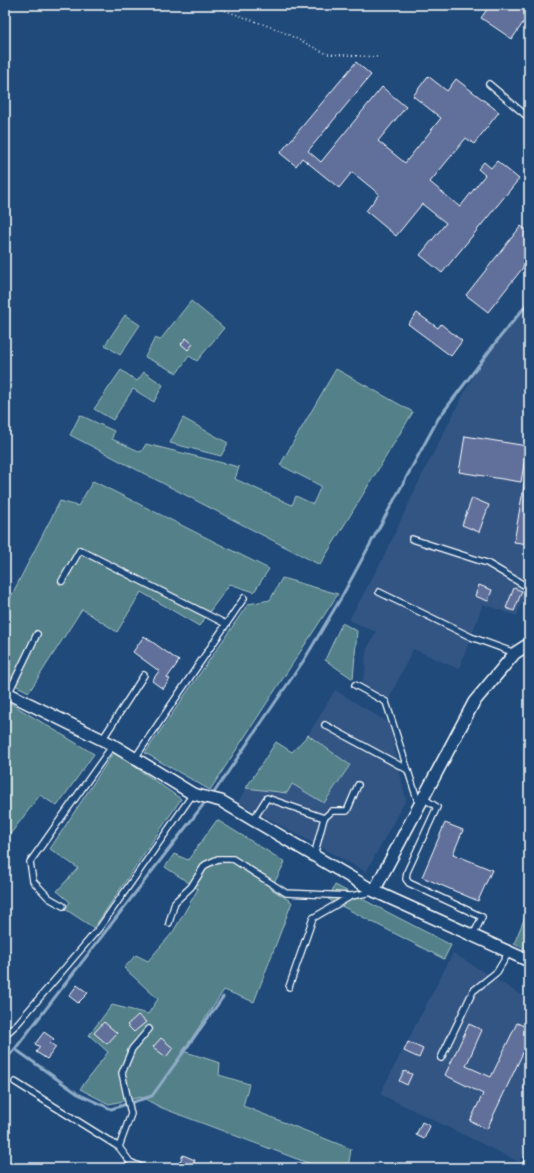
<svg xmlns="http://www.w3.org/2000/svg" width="534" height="1173" font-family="'Playpen Sans',sans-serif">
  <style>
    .built { fill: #335584 }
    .green { fill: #528089; stroke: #a8c0c4 }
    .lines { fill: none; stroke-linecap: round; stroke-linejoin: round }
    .stream { stroke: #8facc7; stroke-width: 3 }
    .building { fill: #616f9b; stroke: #fff }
    .lane-casing { stroke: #fff; stroke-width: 8 }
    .street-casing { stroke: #fff; stroke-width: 14 }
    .path { stroke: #fff; stroke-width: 1.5; stroke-dasharray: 1 3; stroke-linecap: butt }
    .lane { stroke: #1f4a7a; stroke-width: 5.5 }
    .street { stroke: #1f4a7a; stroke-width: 11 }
  </style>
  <rect width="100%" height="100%" fill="#1f4a7a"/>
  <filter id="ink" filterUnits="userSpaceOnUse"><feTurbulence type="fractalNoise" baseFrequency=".025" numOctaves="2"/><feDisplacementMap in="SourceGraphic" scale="8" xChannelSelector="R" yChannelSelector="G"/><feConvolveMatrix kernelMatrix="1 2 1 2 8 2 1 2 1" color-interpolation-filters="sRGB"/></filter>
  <g filter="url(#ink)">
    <!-- built -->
    <path class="built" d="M529,298V581L517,616L483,604L459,669L413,649L389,699L362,683L365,672L366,651L376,632L349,620L383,558L423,473L485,353Z
      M335,690L389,723L406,800L366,872L238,802L246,788L287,793L292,784L324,803L350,765L308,735Z
      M453,953L529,1000V1141L519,1162L380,1094Z"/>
    <!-- green -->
    <path class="green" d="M191,301L224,328L197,361L189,356L177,373L145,357L155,338L160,340Z
      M125,315L140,325L120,355L105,345Z
      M336,369L413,412L320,565L70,435L80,415L114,431L112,439L141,452L146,444L239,467L235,479L292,505L296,496L313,504L321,486L280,465Z
      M121,370L137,381L144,372L163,385L154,402L133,389L113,420L94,409Z
      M183,418L228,443L221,456L170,443Z
      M93,481L269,569L254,592L230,584L199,626L141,592L117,632L82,609L29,692L5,680V608L60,501L78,506Z
      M282,578L338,594L210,790L145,753L248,604L270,600Z
      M342,623L357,631L353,679L325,660Z
      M5,700L94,754L57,806L40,795L5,841Z
      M308,735L350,765L324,803L292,784L287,793L246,788L276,742L292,752Z
      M114,752L181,799L94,928L65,909L70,902L57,891L78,868L50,849Z
      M217,820L285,862L271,889L292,902L254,1002L224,990L183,1051L220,1063L219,1075L249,1084L243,1106L351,1149L348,1168H321L162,1108L141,1097L109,1104L80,1089L108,1052L89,1035L112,1005L148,1014L158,999L124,968L136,955L148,961L173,932L198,889L165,867L174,854L188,860Z
      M335,885L451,945L444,959L328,899Z
      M529,907V951L514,944Z"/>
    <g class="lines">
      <!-- stream -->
      <path class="stream" d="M215,791L304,660L341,598L438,419L500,337L529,302
        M15,1049L78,1094L111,1109L152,1096L223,997
        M5,1060L15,1049L203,805"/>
    </g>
    <!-- building -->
    <path class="building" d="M490,5H529V14L512,39L481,18Z
      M356,62L371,75L308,151L321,162L382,87L406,107L378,141L405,163L441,118L413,96L428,76L447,91L456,79L499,112L474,144L466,138L430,182L460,207L485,175L478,169L484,162L491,168L497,161L519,179L442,273L420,255L446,223L422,204L396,236L366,211L379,194L352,172L339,188L302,158L296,166L280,153Z
      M521,226L529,232V260L488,312L466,295Z
      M417,313L438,328L441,324L462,341L451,356L408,324Z
      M186,338L193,344L188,350L181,344Z
      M465,436L527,446L521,482L459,472Z
      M525,479L529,480V544L514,542Z
      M472,498L489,505L479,532L462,525Z
      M479,585L492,590L488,601L475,596Z
      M514,588L522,591L514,611L506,608Z
      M144,636L179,661L167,678L170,679L163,689L152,681L159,671L133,652Z
      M445,823L463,830L453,854L492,870L478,901L422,877Z
      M77,985L88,993L78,1003L69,996Z
      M138,1015L146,1022L134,1032L127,1025Z
      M104,1022L117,1033L107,1044L94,1033Z
      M517,1023L529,1028V1040L487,1129L470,1121L483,1094L445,1075L469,1024L482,1030L466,1066L491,1077Z
      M44,1032L54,1039L50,1043L56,1047L47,1059L36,1052L40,1047L35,1044Z
      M161,1038L173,1048L166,1057L153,1047Z
      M408,1042L423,1049L419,1058L404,1051Z
      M404,1071L412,1074L407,1085L399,1081Z
      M422,1122L430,1126L424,1139L416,1135Z
      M183,1155L195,1160L192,1168H177Z"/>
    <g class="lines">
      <defs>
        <path id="lane" d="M489,84L529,118
          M412,539L487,563L529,588
          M62,581L80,550L226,624
          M379,592L471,637L515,653
          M355,685L386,702L419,805
          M8,694L37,634
          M325,725L408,770
          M102,740L144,675
          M135,758L244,598
          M423,798L437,807L407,872L406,879L409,883L482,917L473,936
          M324,818L332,811H347L358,785
          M253,820L267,798L324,818L314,856
          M63,906L49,898L33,881L30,862L113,745
          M169,923L175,902L191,887L205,865L218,859H233L286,893L351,896
          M289,987L313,918L351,896L373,892
          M5,1035L18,1023L100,927L193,794
          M441,1058L473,991L497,972L509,952
          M15,1082L119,1147L130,1162L143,1168
          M119,1147L131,1114L122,1073L132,1049L149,1029
          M524,1168L529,1158"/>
        <path id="street" d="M529,644L515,653L474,702L374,891L529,961
          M5,692L113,745L193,794L221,801L374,891"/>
      </defs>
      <!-- lane casing -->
      <use href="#lane" class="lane-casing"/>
      <!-- street casing -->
      <use href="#street" class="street-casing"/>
      <!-- path -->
      <path class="path" d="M210,5L279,30L327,54L379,57
        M523,1088L529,1091"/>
      <!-- lane -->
      <use href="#lane" class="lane"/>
      <!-- street -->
      <use href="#street" class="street"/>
    </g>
  </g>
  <!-- margin -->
  <rect width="534" height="1173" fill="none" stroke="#1f4a7a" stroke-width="20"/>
  <rect x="10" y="10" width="514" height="1153" fill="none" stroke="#fff" stroke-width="1.5" filter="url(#ink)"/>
</svg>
